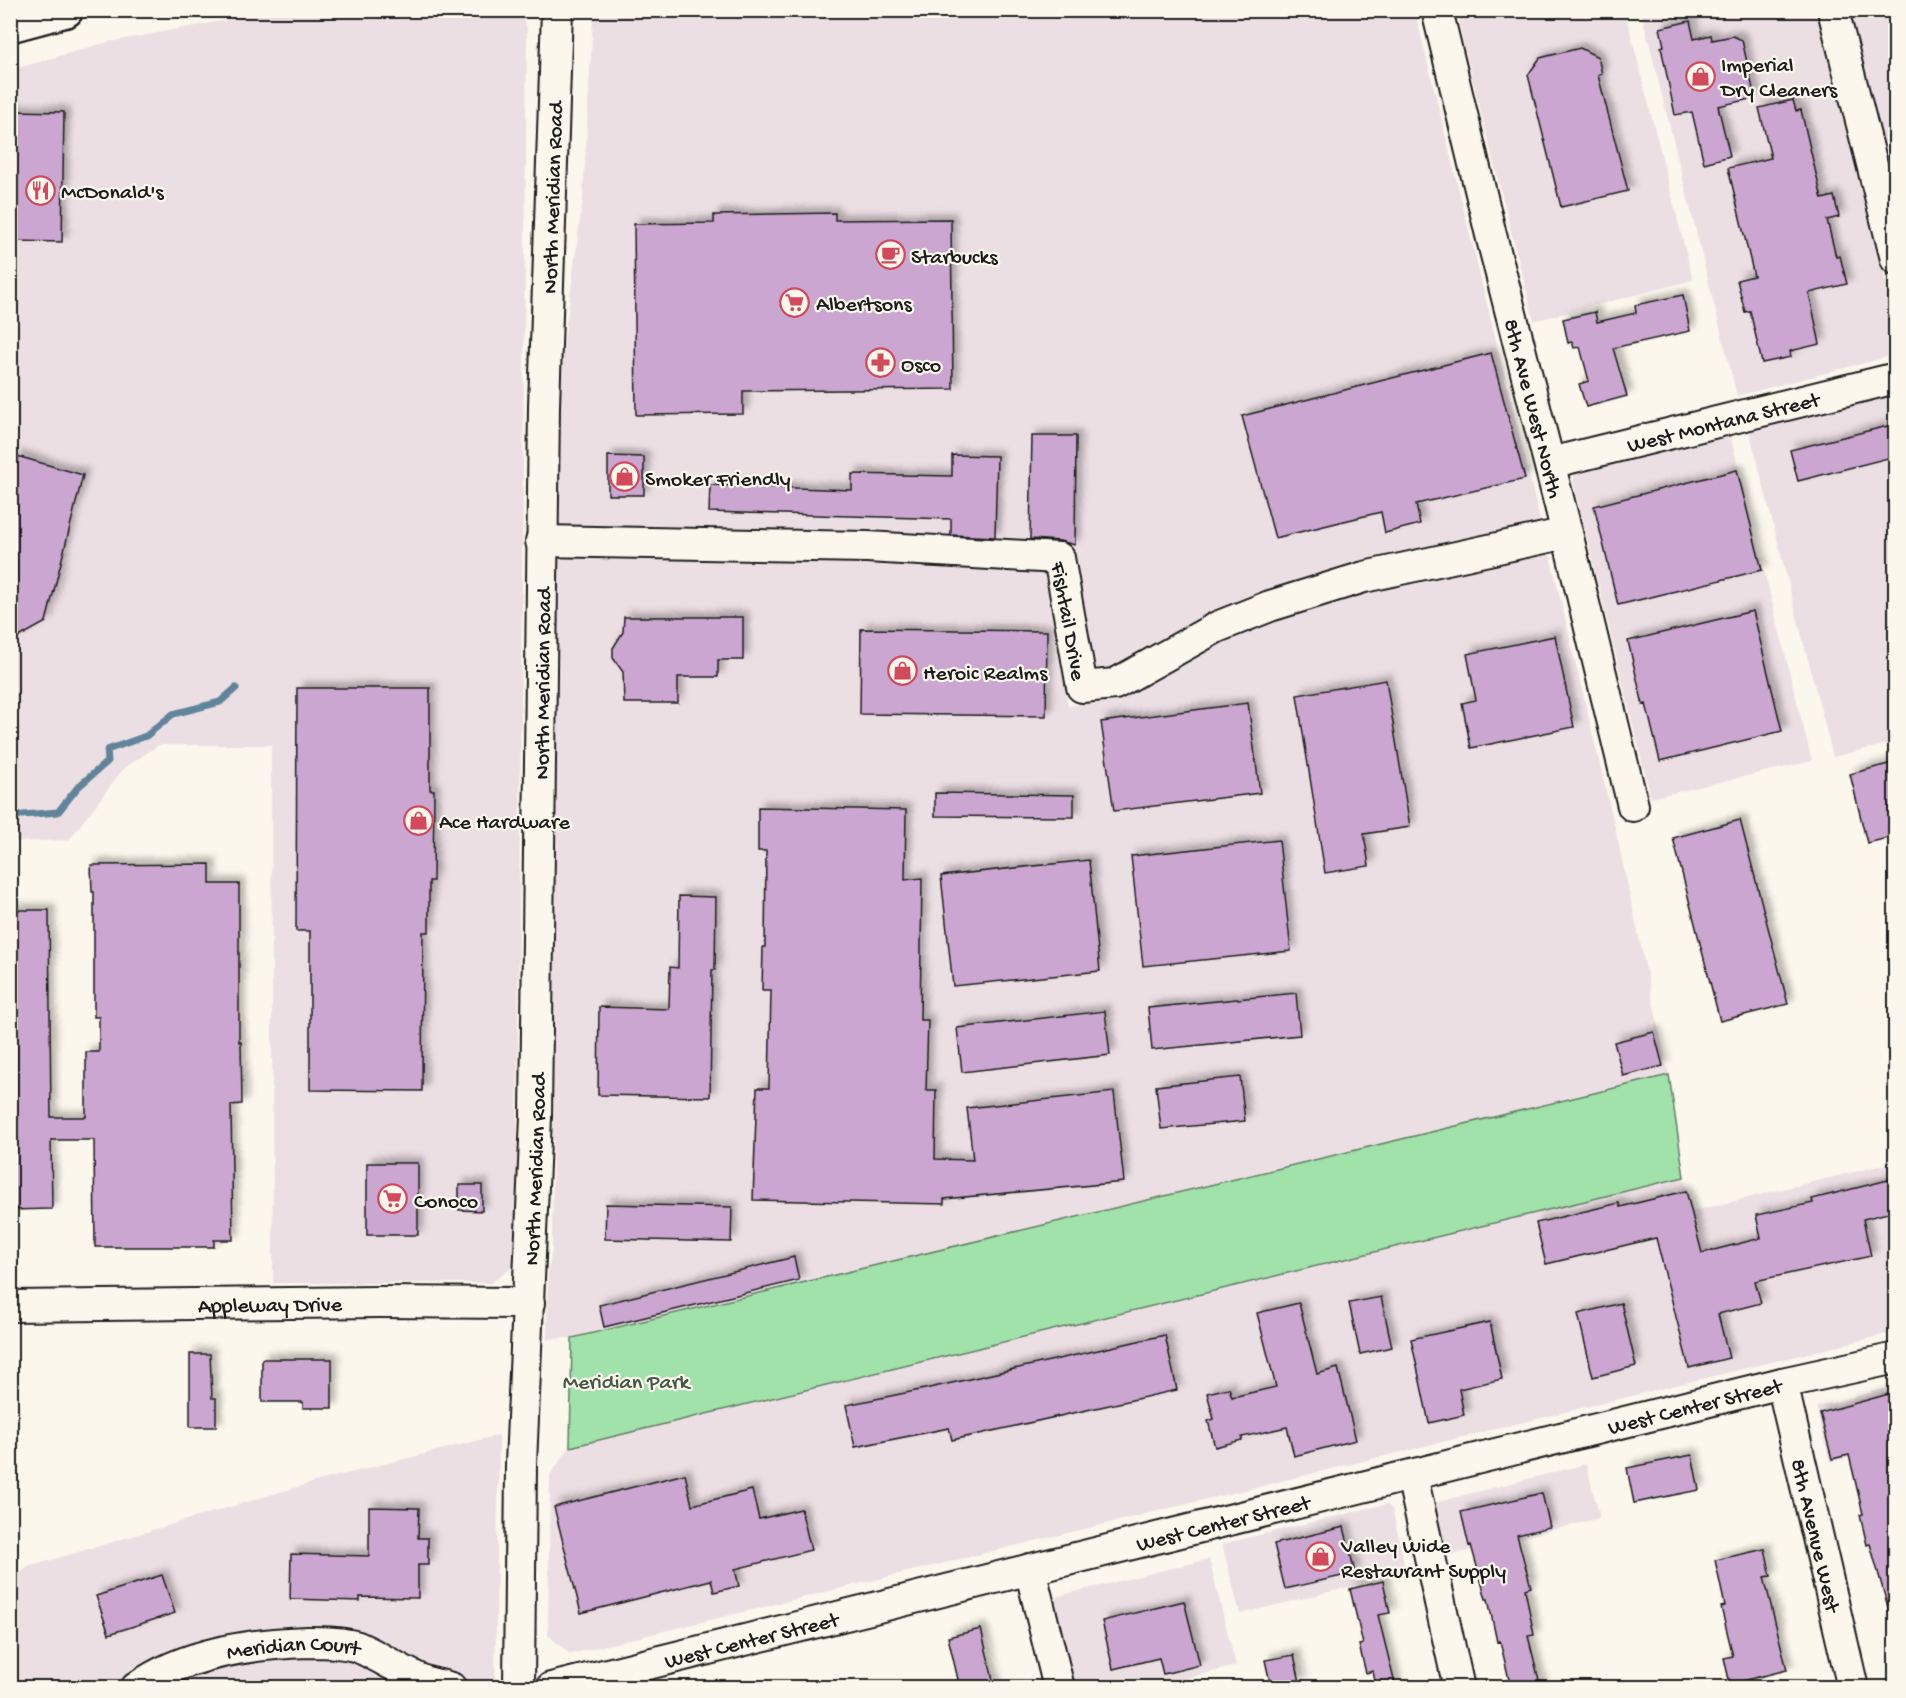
<svg xmlns="http://www.w3.org/2000/svg" width="1906" height="1698" font-family="'Gochi Hand',sans-serif">
  <style>
    .built { fill: #ecdfe4 }
    .green { fill: #a1e1aa; stroke: #5e7e63; stroke-width: 1.5 }
    .lines { fill: none; stroke-linecap: round; stroke-linejoin: round }
    .stream { stroke: #61859b; stroke-width: 7 }
    .building { fill: #caa6d0; stroke: #1c1c1c; stroke-width: 1.5; filter: url(#shadow) }
    .minor-casing { stroke: #1c1c1c; stroke-width: 34 }
    .highway-casing { stroke: #1c1c1c; stroke-width: 38 }
    .minor { stroke: #fbf7ec; stroke-width: 30 }
    .highway { stroke: #fbf7ec; stroke-width: 33 }
    .labels { text-anchor: middle; stroke-width: 4.5; stroke-linejoin: round; paint-order: stroke }
    .poi-label { font-size: 22px; fill: #1c1c1c; stroke: #fbf7ec; text-anchor: start }
    .street-label { font-size: 22px; fill: #1c1c1c; stroke: #fbf7ec }
    .park-label { font-size: 22px; fill: #445747; stroke: #fbf7ec }
  </style>
  <defs>
    <filter id="shadow"><feDropShadow dx="5.5" dy="-5.5" stdDeviation="3" flood-color="#0004"/></filter>
  </defs>
  <rect width="100%" height="100%" fill="#fbf7ec"/>
  <filter id="ink" filterUnits="userSpaceOnUse"><feTurbulence type="fractalNoise" baseFrequency=".0167" numOctaves="2"/><feDisplacementMap in="SourceGraphic" scale="12" xChannelSelector="R" yChannelSelector="G"/><feConvolveMatrix kernelMatrix="1 2 1 2 8 2 1 2 1" color-interpolation-filters="sRGB"/></filter>
  <g filter="url(#ink)">
    <!-- built -->
    <path class="built" d="M1812,10L1822,25L1895,317V355L1737,396L1641,11Z
      M1851,10L1895,11V204L1852,18Z
      M273,11H520L527,28L516,1265L491,1283H273L271,745H159L124,768L69,840L11,842V70L104,43Z
      M596,11H1415L1541,524L1211,617L1107,670L1091,666L1086,655L1071,548L945,544L665,526L559,527L561,364L583,197L593,17Z
      M1457,11H1625L1693,280L1534,321L1462,38Z
      M1895,394V742L1833,757L1749,430Z
      M1730,435L1812,761L1651,798L1573,482L1574,476L1578,472Z
      M1549,551L1615,828L1669,1075L572,1338L547,1339L548,1273L552,1250L559,556H819L1037,567L1049,574L1068,706L1122,699L1225,639L1275,617L1365,590Z
      M1895,1162V1332L570,1654L548,1635L550,1475L570,1447L1684,1177L1693,1211Z
      M1895,1386V1446L1830,1462L1816,1407Z
      M499,1435L495,1687L11,1688V1579L28,1567L318,1481Z
      M1586,1464L1600,1518L1440,1558L1426,1505Z
      M1386,1504L1389,1506L1393,1511L1406,1573L1240,1614L1222,1544Z
      M1209,1559L1236,1666L1152,1687H1074L1051,1598Z"/>
    <!-- green -->
    <path class="green" d="M1669,1075L1684,1177L570,1447L572,1338Z"/>
    <g class="lines">
      <!-- stream -->
      <path class="stream" d="M10,821L11,816L58,812L78,787L108,761L107,750L146,736L173,714L220,702L236,688"/>
    </g>
    <!-- building -->
    <path class="building" d="M1690,21L1694,39L1711,35L1712,40L1733,36L1742,40L1755,98L1718,106L1730,156L1704,163L1692,112L1675,115L1661,47L1664,46L1660,28Z
      M1580,48L1598,57L1602,74L1598,75L1628,191L1561,207L1528,75L1540,58Z
      M1793,100L1796,111L1801,110L1822,199L1834,196L1839,217L1827,220L1836,257L1840,256L1847,284L1809,293L1820,344L1790,351L1791,357L1762,363L1750,311L1745,312L1737,280L1754,276L1728,168L1771,158L1759,108Z
      M12,111L64,112L62,242L14,241L16,136H11Z
      M835,213V220L951,219L953,389L743,391V414L636,415L634,224L714,223V215Z
      M1683,295L1690,331L1613,348L1627,396L1586,407L1579,384L1589,381L1580,347L1574,348L1572,342L1568,343L1563,319L1595,312L1597,322L1636,313L1635,305Z
      M1491,353L1525,479L1416,504L1420,524L1385,533L1381,512L1275,538L1242,416Z
      M1896,424V456L1798,481L1790,450Z
      M1032,436H1076L1075,545L1060,541L1030,539Z
      M952,455L997,456L995,537L951,535V519L709,512L710,485L852,490V474L952,476Z
      M17,456L83,475L46,622L10,642V483Z
      M608,456L644,457V495H608Z
      M1737,470L1762,570L1618,605L1594,506Z
      M1753,611L1782,731L1660,761L1646,704L1643,705L1628,641Z
      M624,617H743V660H718V677H678V703H624L623,672L613,658V648L623,632Z
      M861,629L1047,631L1046,716L860,714Z
      M1555,636L1574,727L1471,748L1462,703L1476,700L1467,654Z
      M1386,680L1410,827L1364,834L1369,866L1325,873L1297,695Z
      M297,688H430V790H434L433,881H429V932H423L422,1091L310,1090V931H296Z
      M1248,703L1260,793L1114,811L1101,722Z
      M1896,762V836L1867,843L1850,774Z
      M935,793L1074,795V817L935,816Z
      M758,807L906,810L905,880L922,878L920,1020H928L926,1090H936L935,1159L973,1160L967,1108L1114,1092L1124,1182L944,1199V1204L753,1200L757,1088H769L771,990H762L763,947H765L766,851H758Z
      M1740,820L1788,1004L1720,1021L1673,838Z
      M1279,840L1291,951L1143,966L1131,856Z
      M1089,860L1100,971L953,986L941,876Z
      M210,864V884H239V1042H241L242,1104L231,1105L233,1240H214V1247H95L94,1140H51L52,1209L10,1210V910H49L51,1117H86V1052H99V1017H94V892H92L91,865Z
      M679,896L716,897L715,970H712L710,1097L598,1095L599,1007L669,1009L670,967L678,968Z
      M1296,993L1300,1035L1152,1050L1148,1008Z
      M1105,1011L1110,1055L962,1072L957,1028Z
      M1654,1032L1663,1066L1623,1076L1614,1042Z
      M1240,1077L1245,1121L1161,1129L1156,1086Z
      M367,1163H418V1235H367Z
      M1896,1178V1211L1863,1219L1871,1256L1755,1281L1761,1303L1718,1314L1729,1358L1689,1368L1656,1238L1546,1264L1536,1223L1619,1203L1620,1207L1686,1191L1702,1253L1761,1238L1756,1215L1813,1203L1812,1199Z
      M459,1185H482V1211L459,1210Z
      M606,1204L732,1207L731,1242L605,1239Z
      M794,1257L799,1280L604,1327L599,1305Z
      M1381,1297L1392,1347L1360,1354L1349,1303Z
      M1299,1303L1317,1374L1338,1368L1356,1440L1294,1456L1287,1427L1242,1437V1440L1215,1447L1208,1421L1214,1419L1207,1393L1229,1388L1232,1397L1276,1387L1257,1313Z
      M1621,1303L1636,1366L1593,1377L1578,1314Z
      M1490,1322L1502,1379L1459,1389L1464,1415L1429,1423L1411,1339Z
      M1165,1335L1177,1390L952,1440L949,1428L855,1447L846,1405L925,1389Z
      M190,1354H210L212,1398H216V1427H190Z
      M262,1359H332V1408H303V1402H262Z
      M1896,1392V1614H1890L1870,1544L1867,1545L1860,1515L1863,1514L1849,1455L1832,1459L1820,1413Z
      M1692,1455L1699,1490L1634,1503L1627,1468Z
      M685,1474L692,1505L752,1490L759,1519L801,1509L811,1550L735,1569L739,1586L714,1592L711,1580L581,1613L554,1507Z
      M1542,1493L1550,1527L1517,1535L1531,1587L1525,1589L1534,1635L1528,1636L1541,1688H1511L1500,1641L1497,1642L1488,1599H1486L1471,1545L1469,1546L1461,1512Z
      M369,1507L419,1508L418,1538H428V1565H418V1598L360,1597V1601L290,1599L291,1554L369,1556Z
      M1344,1527L1355,1573L1285,1589L1274,1544Z
      M1765,1549L1771,1576L1764,1577L1787,1670L1730,1684L1724,1658L1733,1656L1721,1607L1725,1606L1715,1560Z
      M162,1575L175,1613L109,1634L96,1596Z
      M1383,1581L1390,1613L1378,1615L1396,1688H1376L1373,1671L1366,1673L1359,1645L1363,1644L1350,1589Z
      M1184,1601L1200,1665L1163,1674L1159,1658L1113,1669L1102,1621Z
      M981,1629L995,1688H960L948,1637Z
      M1294,1655L1300,1682L1271,1687L1265,1660Z"/>
    <g class="lines">
      <defs>
        <g id="minor">
          <path id="s1" d="M1437,10L1491,235L1567,533L1633,806"/>
          <path d="M1833,10L1896,259"/>
          <path id="s2" d="M1550,463L1896,378"/>
          <path id="s3" d="M541,541L867,547L1059,558L1082,687L1115,684L1217,627L1270,606L1364,577L1567,533"/>
          <path id="s4" d="M10,1306L380,1302L529,1303"/>
          <path id="s5" d="M1782,1383L1853,1688"/>
          <path d="M1412,1476L1459,1688"/>
          <path d="M1030,1569L1059,1688"/>
          <path id="s6" d="M136,1688C184,1653 250,1644 308,1642C323,1642 343,1642 358,1647C381,1657 401,1671 424,1681C432,1684 442,1685 451,1688"/>
          <path id="s7" d="M519,1688L521,1464L536,1117L544,406L557,10"/>
          <path id="s8" d="M551,1688L1782,1383L1896,1358"/>
        </g>
        <path id="highway" d="M10,25L66,10"/>
      </defs>
      <!-- minor casing -->
      <use href="#minor" class="minor-casing"/>
      <!-- highway casing -->
      <use href="#highway" class="highway-casing"/>
      <!-- minor -->
      <use href="#minor" class="minor"/>
      <!-- highway -->
      <use href="#highway" class="highway"/>
    </g>
  </g>
  <!-- icons -->
  <defs>
    <symbol id="shop-ring" viewBox="-11 -11 22 22"><circle r="9.5" fill="#fbf7ec" stroke="#d1495b" stroke-width="1.5"/><path d="M-5-2.5h2.3a2.7 3.5 0 0 1 5.4 0H5L5.5 6h-11ZM-1.5-2.5h3a1.5 2.3 0 0 0-3 0Z" fill="#d1495b"/></symbol>
    <symbol id="restaurant-ring" viewBox="-11 -11 22 22"><circle r="9.5" fill="#fbf7ec" stroke="#d1495b" stroke-width="1.5"/><path d="M-5-6h1v4h1v-4h1v4h1v-4h1v5L-1.5 .5V6h-2V.5L-5-1ZM5-6V6H3V1.5H1.5Q1.5-4 5-6Z" fill="#d1495b"/></symbol>
    <symbol id="cafe-ring" viewBox="-11 -11 22 22"><circle r="9.5" fill="#fbf7ec" stroke="#d1495b" stroke-width="1.5"/><path d="M-5.5-4.5H6V0H3Q3 3.5 0 3.5H-2.5Q-5.5 3.5-5.5 0ZM3-3.2v2h1.7v-2ZM-6 4.5H4V6H-6Z" fill="#d1495b"/></symbol>
    <symbol id="supermarket-ring" viewBox="-11 -11 22 22"><circle r="9.5" fill="#fbf7ec" stroke="#d1495b" stroke-width="1.5"/><path d="M-6-5.5h2.5l.6 2H6L4.5 2H-2.5L-4.4-4H-6ZM-1.5 3.2a1.3 1.3 0 1 0 .1 0ZM3 3.2a1.3 1.3 0 1 0 .1 0Z" fill="#d1495b"/></symbol>
    <symbol id="pharmacy-ring" viewBox="-11 -11 22 22"><circle r="9.5" fill="#fbf7ec" stroke="#d1495b" stroke-width="1.5"/><path d="M-2-6h4v4h4v4h-4v4h-4v-4h-4v-4h4Z" fill="#d1495b"/></symbol>
  </defs>
  <g fill-rule="evenodd">
    <use href="#shop-ring" x="1684" y="60" width="33" height="33"/>
    <use href="#restaurant-ring" x="24" y="174" width="33" height="33"/>
    <use href="#cafe-ring" x="874" y="238" width="33" height="33"/>
    <use href="#supermarket-ring" x="778" y="286" width="33" height="33"/>
    <use href="#pharmacy-ring" x="864" y="346" width="33" height="33"/>
    <use href="#shop-ring" x="608" y="460" width="33" height="33"/>
    <use href="#shop-ring" x="886" y="654" width="33" height="33"/>
    <use href="#shop-ring" x="402" y="804" width="33" height="33"/>
    <use href="#supermarket-ring" x="376" y="1182" width="33" height="33"/>
    <use href="#shop-ring" x="1304" y="1540" width="33" height="33"/>
  </g>
  <g class="labels">
    <!-- poi labels -->
    <g class="poi-label">
      <text x="1721" y="71">Imperial<tspan x="1721" dy="25">Dry Cleaners</tspan></text>
      <text x="61" y="198">McDonald's</text>
      <text x="911" y="263">Starbucks</text>
      <text x="816" y="310">Albertsons</text>
      <text x="901" y="371">Osco</text>
      <text x="645" y="485">Smoker Friendly</text>
      <text x="923" y="679">Heroic Realms</text>
      <text x="439" y="828">Ace Hardware</text>
      <text x="414" y="1207">Conoco</text>
      <text x="1341" y="1552">Valley Wide<tspan x="1341" dy="25">Restaurant Supply</tspan></text>
    </g>
    <!-- street labels -->
    <g class="street-label">
      <text dy="8" stroke="none"><textPath href="#s7" startOffset="1491">North Meridian Road</textPath></text>
      <text dy="8" stroke="none"><textPath href="#s1" startOffset="410">8th Ave West North</textPath></text>
      <text dy="8" stroke="none"><textPath href="#s2" startOffset="178">West Montana Street</textPath></text>
      <text dy="8" stroke="none"><textPath href="#s3" startOffset="582">Fishtail Drive</textPath></text>
      <text dy="8" stroke="none"><textPath href="#s7" startOffset="1005">North Meridian Road</textPath></text>
      <text dy="8" stroke="none"><textPath href="#s7" startOffset="519">North Meridian Road</textPath></text>
      <text dy="8" stroke="none"><textPath href="#s4" startOffset="260">Appleway Drive</textPath></text>
      <text dy="8" stroke="none"><textPath href="#s8" startOffset="1178">West Center Street</textPath></text>
      <text dy="8" stroke="none"><textPath href="#s8" startOffset="692">West Center Street</textPath></text>
      <text dy="8" stroke="none"><textPath href="#s5" startOffset="156">8th Avenue West</textPath></text>
      <text dy="8" stroke="none"><textPath href="#s8" startOffset="206">West Center Street</textPath></text>
      <text dy="8" stroke="none"><textPath href="#s6" startOffset="166">Meridian Court</textPath></text>
    </g>
    <!-- park labels -->
    <g class="park-label">
      <text x="626" y="1388">Meridian Park</text>
    </g>
  </g>
  <!-- margin -->
  <rect width="1906" height="1698" fill="none" stroke="#fbf7ec" stroke-width="36"/>
  <rect x="18" y="18" width="1870" height="1662" fill="none" stroke="#1c1c1c" stroke-width="2" filter="url(#ink)"/>
</svg>
